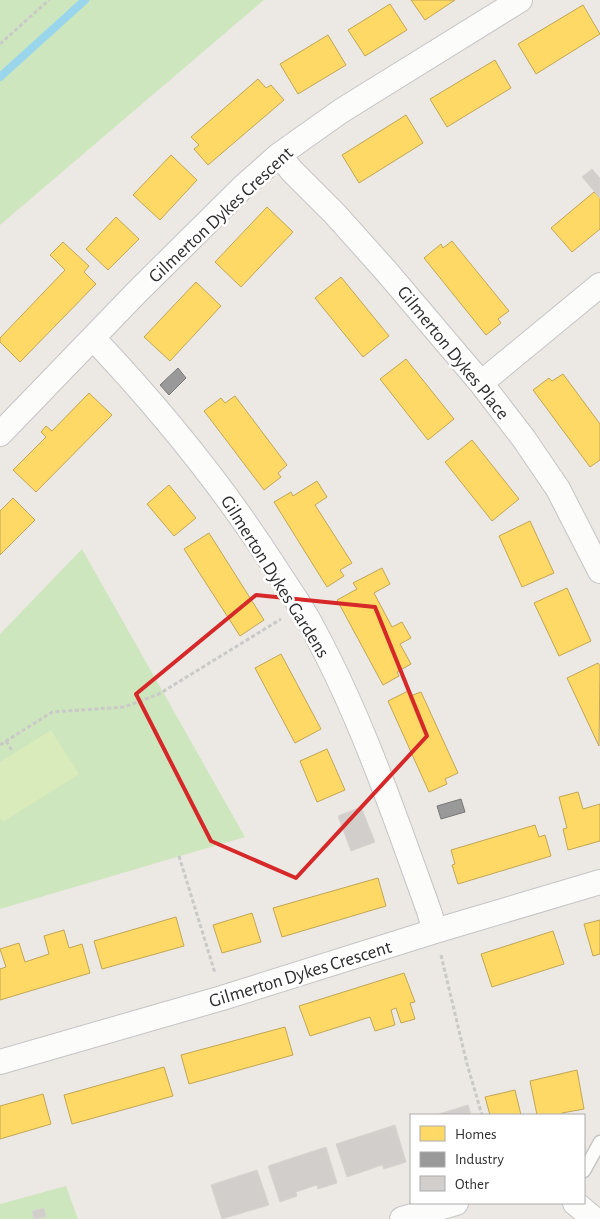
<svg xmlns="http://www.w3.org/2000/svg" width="600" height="1219" font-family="'Alegreya Sans',sans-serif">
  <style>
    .green { fill: #cee6be }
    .pitch { fill: #d9eabb }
    .homes { fill: #ffd966; stroke: #c0a655 }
    .industry { fill: #999; stroke: #797979 }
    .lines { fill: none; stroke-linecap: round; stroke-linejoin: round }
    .stream { stroke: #99d6ec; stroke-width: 8 }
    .building { fill: #d1cecb; stroke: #d7d4d0 }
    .service-casing { stroke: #c5c4c5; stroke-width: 15 }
    .minor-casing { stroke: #c5c4c5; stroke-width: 26 }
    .path { stroke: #c9c9c8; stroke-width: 3; stroke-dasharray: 4 2.5; stroke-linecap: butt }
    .service { stroke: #fcfcfb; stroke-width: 12 }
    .minor { stroke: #fcfcfb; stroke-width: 24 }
    .marked { fill: none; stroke: #d62828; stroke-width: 4; stroke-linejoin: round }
    .labels { text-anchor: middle; stroke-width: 5; stroke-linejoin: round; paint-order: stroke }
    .street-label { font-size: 19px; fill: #2e2e2e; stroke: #fff }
  </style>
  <rect width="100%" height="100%" fill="#ece8e4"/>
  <!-- green -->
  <path class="green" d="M0,0H264L0,225Z
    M82,549L245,837L0,909V634Z
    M66,1186L78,1219H0V1204Z"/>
  <!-- pitch -->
  <path class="pitch" d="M51,730L79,774L3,822L0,818V762Z"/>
  <!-- homes -->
  <path class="homes" d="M411,0H455L425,20Z
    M390,4L407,30L365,56L348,30Z
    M583,5L600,34L536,74L518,44Z
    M328,35L346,65L298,94L280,64Z
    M495,60L511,88L447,127L430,99Z
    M258,79L266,88L271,85L284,100L208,165L194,149L199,145L191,137Z
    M406,115L423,143L359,183L342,155Z
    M171,155L197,180L160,220L133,195Z
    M594,192L600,198V229L572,252L551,228Z
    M267,207L293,232L241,287L215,262Z
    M116,217L139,239L108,270L86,249Z
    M452,241L509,311L498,319L501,323L486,335L424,258L441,244L443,248Z
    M63,242L89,266L84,272L96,284L20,362L0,342V338L65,270L50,255Z
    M341,277L389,336L363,357L315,298Z
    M196,282L221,306L170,361L144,337Z
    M406,359L454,419L428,440L380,379Z
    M563,374L600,424V460L590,467L533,390L549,378L552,381Z
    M89,393L112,415L36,492L13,470L46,437L41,432L46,426L52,431Z
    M235,396L287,465L278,473L281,477L264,490L204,411L221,398L225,403Z
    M472,440L519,499L492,521L445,462Z
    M317,481L327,497L315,505L352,563L340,570L344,576L327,587L274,502L291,492L293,496Z
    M169,485L196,518L174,536L147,504Z
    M13,498L35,520L0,555V511Z
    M530,521L554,573L522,587L499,536Z
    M209,533L264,620L240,636L184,549Z
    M382,568L390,584L374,593L392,627L402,622L411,638L400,644L411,664L397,672L399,676L383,685L337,600L357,589L353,583Z
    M567,588L591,641L559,656L534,603Z
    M281,654L321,729L295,743L255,668Z
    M598,663L600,666L599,746L567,678Z
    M408,691L410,696L421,692L458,773L445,779L447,784L429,792L388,701Z
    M327,749L345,790L317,802L300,761Z
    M578,792L583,809L600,804V841L568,850L563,829L567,828L559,797Z
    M535,825L539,837L545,835L551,856L458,884L452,865L455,864L451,850Z
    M378,878L386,906L282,937L273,908Z
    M252,913L261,942L222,953L213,925Z
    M176,917L184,946L102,969L94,941Z
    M600,920V954L593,956L584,924Z
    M64,930L69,948L82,944L90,973L0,1000V969L6,967L0,949L19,943L25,962L49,954L44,936Z
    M553,931L564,964L492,987L481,954Z
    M404,973L415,1002L410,1003L415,1019L401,1023L396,1008L391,1010L395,1025L375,1031L370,1017L310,1036L299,1006Z
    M285,1027L293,1055L189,1084L181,1055Z
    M164,1067L173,1096L72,1124L64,1095Z
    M577,1070L584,1109L562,1113V1115H537L530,1081Z
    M515,1090L521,1115H490L485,1097Z
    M43,1094L51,1124L0,1139V1106Z"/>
  <!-- industry -->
  <path class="industry" d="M178,368L186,378L169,395L160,385Z
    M461,799L465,812L441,819L437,806Z"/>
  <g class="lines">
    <!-- stream -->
    <path class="stream" d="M0,77L85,0"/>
  </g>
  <!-- building -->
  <path class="building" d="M592,169L600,178V198L582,177Z
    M361,807L375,842L351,851L338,816Z
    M468,1105L471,1115H436Z
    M395,1125L406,1162L384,1169L382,1165L347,1177L336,1144Z
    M326,1147L337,1183L318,1189L317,1185L296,1192L297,1196L280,1202L268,1166Z
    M257,1170L269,1205L222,1219L211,1185Z
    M44,1208L46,1217L34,1219L32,1211Z"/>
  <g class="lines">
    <defs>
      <path id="service" d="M584,1171L600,1142"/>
      <path id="minor" d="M279,155L292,171L335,214L386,271L481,383L524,439L558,489L600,571
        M93,338C161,410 223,486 276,569C290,591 305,611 316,634C363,722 395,817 429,911L435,931
        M481,383L600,285
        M0,434L137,292L243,187L279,155L341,111L520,0
        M0,1062L222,998L435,931L600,882
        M575,1203L594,1219
        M402,1219L456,1203"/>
    </defs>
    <!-- service casing -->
    <use href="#service" class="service-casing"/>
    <!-- minor casing -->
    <use href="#minor" class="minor-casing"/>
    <!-- path -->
    <path class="path" d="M0,44L49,0
      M6,741L13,752
      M0,745L52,712L124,707L159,694L281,619
      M179,856L215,973
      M441,955L467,1064L482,1115"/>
    <!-- service -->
    <use href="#service" class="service"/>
    <!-- minor -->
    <use href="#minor" class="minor"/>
  </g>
  <!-- marked area -->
  <path class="marked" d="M256,595L375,607L427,736L296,878L211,841L136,694Z"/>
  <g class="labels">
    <!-- street labels -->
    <g class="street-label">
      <text transform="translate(220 214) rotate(-43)" y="7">Gilmerton Dykes Crescent</text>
      <text transform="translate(454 352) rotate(51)" y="7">Gilmerton Dykes Place</text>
      <text transform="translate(276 576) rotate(58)" y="7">Gilmerton Dykes Gardens</text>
      <text transform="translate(300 973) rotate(-17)" y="7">Gilmerton Dykes Crescent</text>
    </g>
  </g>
  <!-- legend -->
  <rect x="410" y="1114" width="175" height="90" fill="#ffffff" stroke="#ababab"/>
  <rect x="420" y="1126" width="25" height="15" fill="#ffd966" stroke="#ababab"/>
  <text x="455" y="1139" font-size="15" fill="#2e2e2e">Homes</text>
  <rect x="420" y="1152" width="25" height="15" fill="#999999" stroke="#ababab"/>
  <text x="455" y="1164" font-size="15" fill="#2e2e2e">Industry</text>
  <rect x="420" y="1176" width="25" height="15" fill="#d1cecb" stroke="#ababab"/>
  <text x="455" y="1189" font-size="15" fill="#2e2e2e">Other</text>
</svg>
